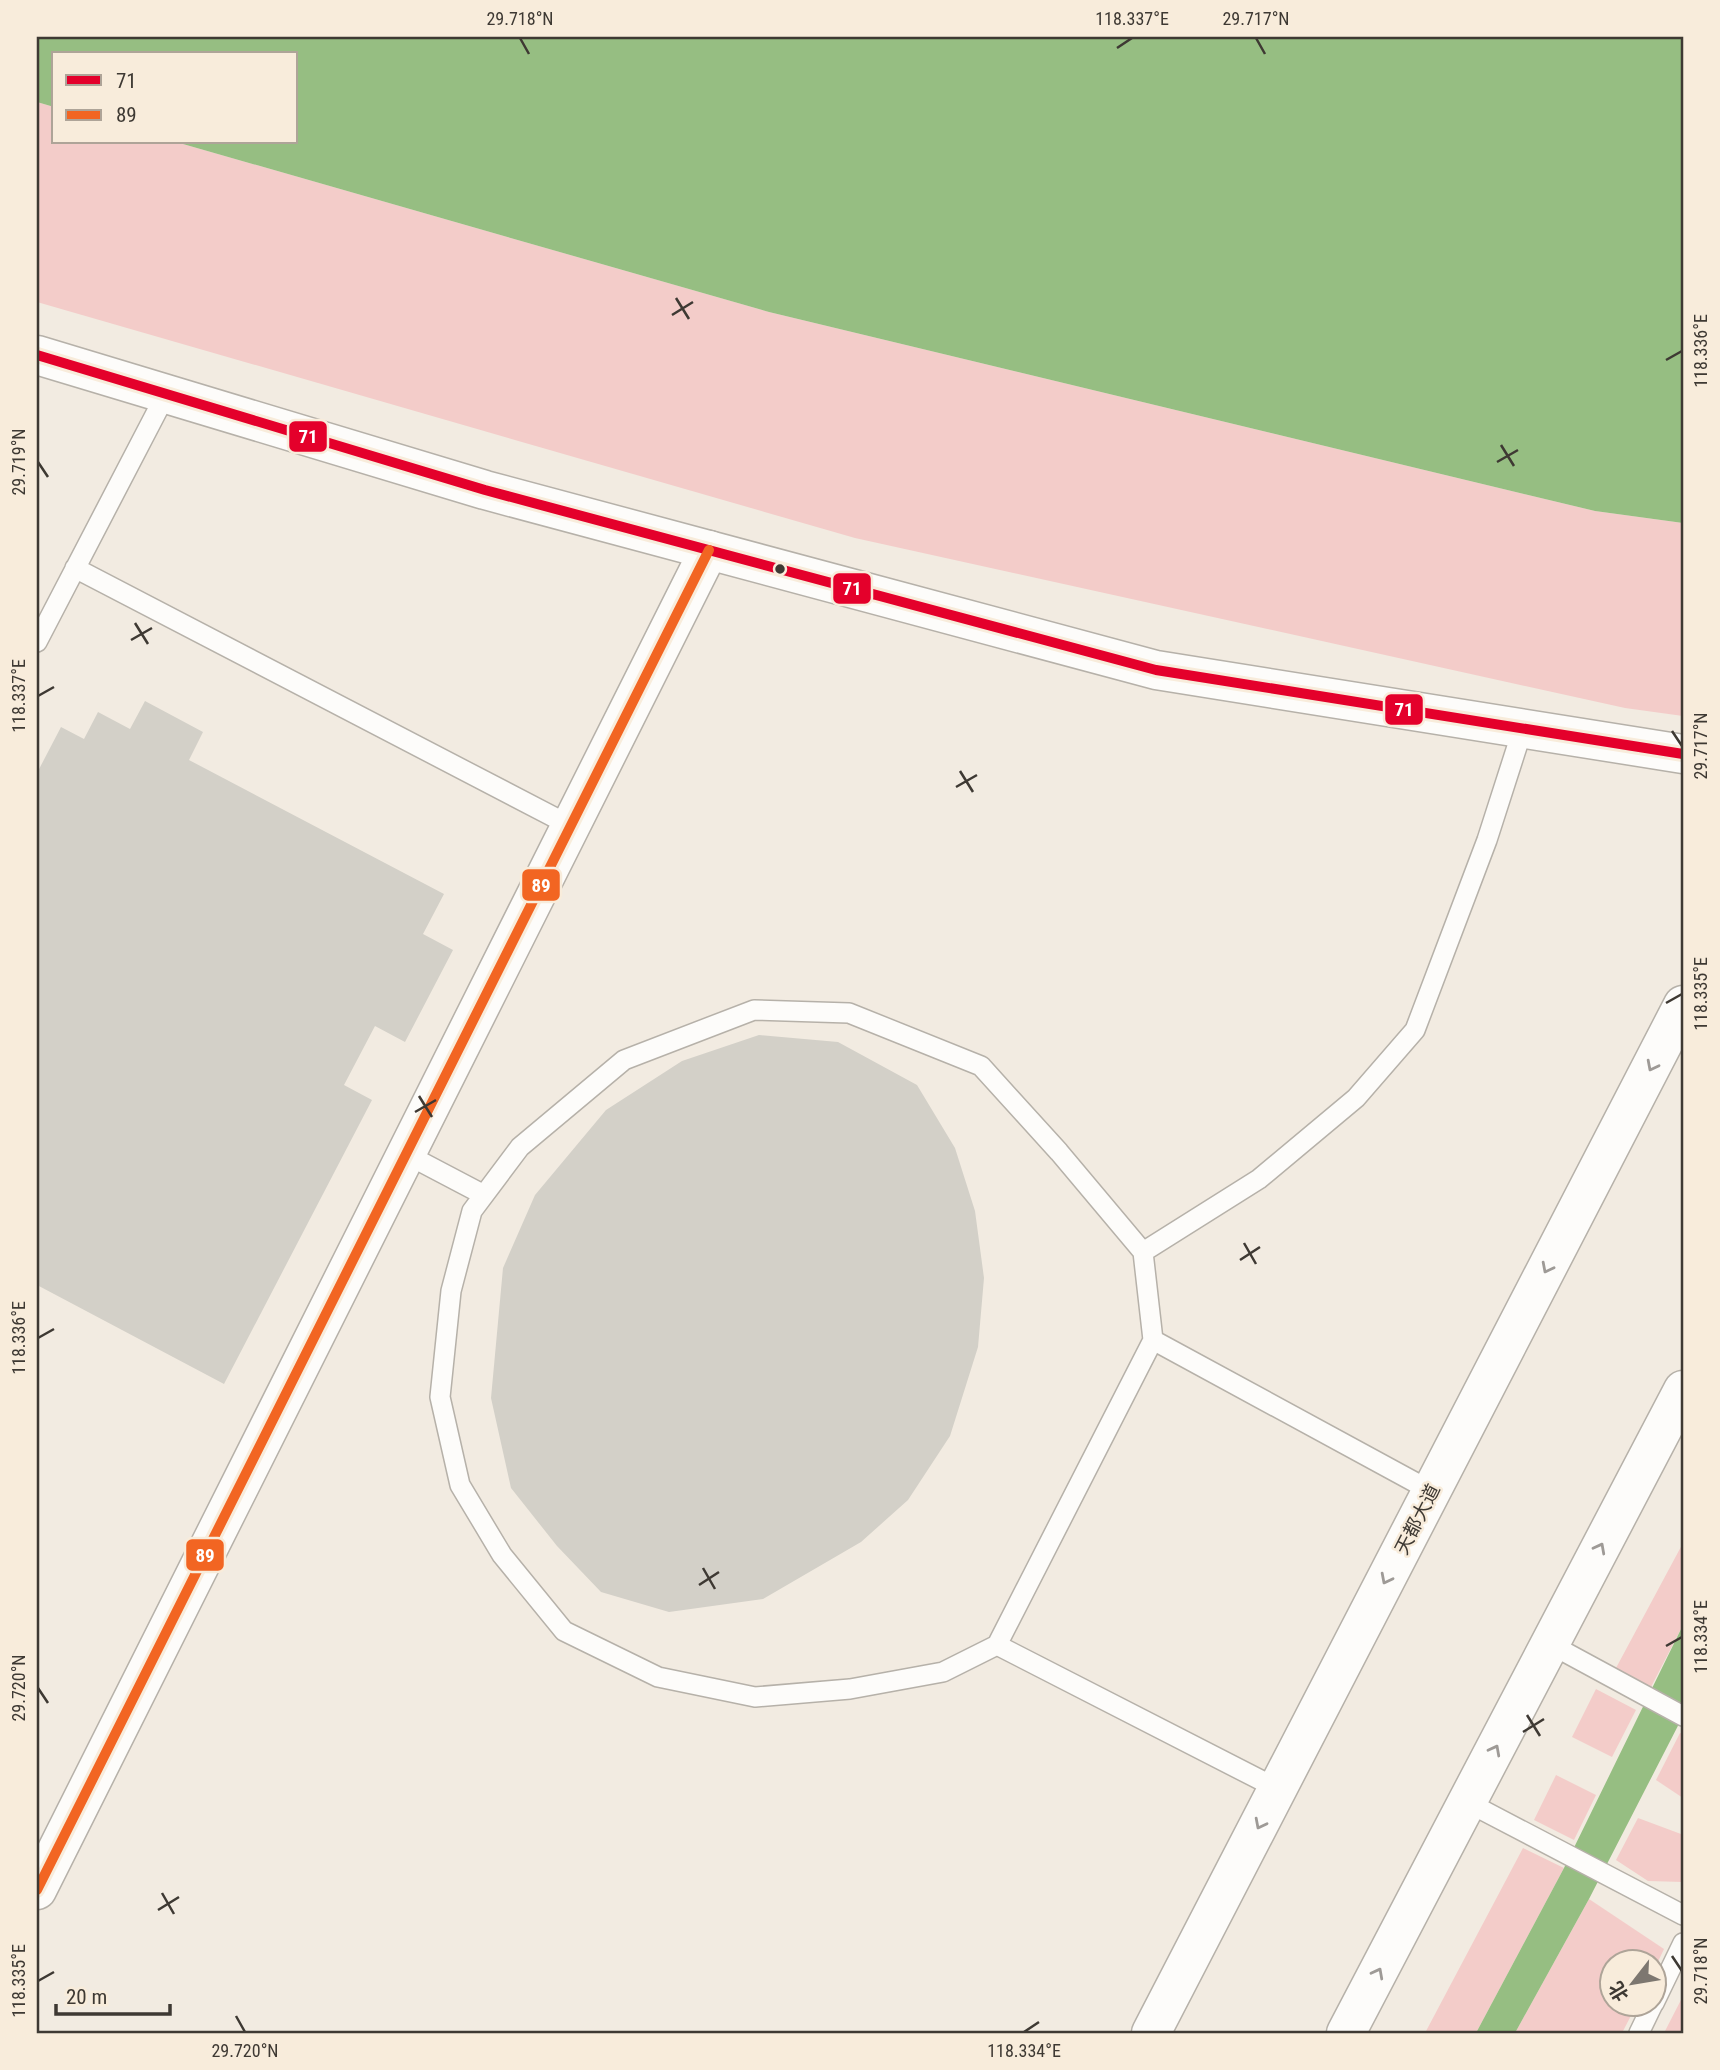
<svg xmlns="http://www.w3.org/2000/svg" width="1720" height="2070" font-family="'Roboto Condensed','Noto Sans SC',sans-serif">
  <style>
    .green { fill: #f3ccc9 }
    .water { fill: #96be82 }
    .building { fill: #d3d0c8 }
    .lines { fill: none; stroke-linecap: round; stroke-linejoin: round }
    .service-casing { stroke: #b6b1a9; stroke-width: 22 }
    .minor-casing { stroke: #b6b1a9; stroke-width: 41 }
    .tertiary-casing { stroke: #b6b1a9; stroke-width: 41 }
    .service { stroke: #fdfcfa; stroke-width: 19 }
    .minor { stroke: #fdfcfa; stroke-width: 38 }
    .tertiary { stroke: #fdfcfa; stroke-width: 38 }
    .bus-1-casing { stroke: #f8ecdb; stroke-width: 16 }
    .bus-2-casing { stroke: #f8ecdb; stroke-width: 16 }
    .bus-1 { stroke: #e4002b; stroke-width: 10 }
    .bus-2 { stroke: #f26522; stroke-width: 10 }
    .oneway { stroke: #9e9a96 }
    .ticks { fill: none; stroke: #3e3933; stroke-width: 2.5 }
    .bus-dot { fill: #3e3933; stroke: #f8ecdb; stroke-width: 2.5 }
    .labels { text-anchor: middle; stroke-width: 5; stroke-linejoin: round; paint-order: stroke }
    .street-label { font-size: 19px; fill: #3e3933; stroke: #f8ecdb }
    .line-badge { stroke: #f8ecdb; stroke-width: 2.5 }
    .badge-label { font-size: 19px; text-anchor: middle; font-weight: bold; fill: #fff }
    .neatline { fill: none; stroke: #3e3933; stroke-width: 2.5 }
    .ticks-label { font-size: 18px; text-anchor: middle; fill: #3e3933 }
  </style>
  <rect width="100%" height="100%" fill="#f2ebe1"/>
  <!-- green -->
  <path class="green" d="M37,102L54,107V142H176L769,312L1595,511L1683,523V716L1625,708L855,538L37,302Z
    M1683,1543V1625L1651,1687L1616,1668Z
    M1596,1689L1636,1710L1612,1757L1572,1737Z
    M1680,1733L1683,1734V1798L1656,1780Z
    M1556,1775L1596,1795L1574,1840L1534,1820Z
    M1638,1818L1681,1834L1683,1837V1882L1648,1881L1616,1860Z
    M1523,1848L1564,1868L1476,2033H1425Z
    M1589,1899L1664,1949L1654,1970V1962H1612V2004H1637L1622,2033H1515Z
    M1683,1996V2033H1664Z"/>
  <!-- water -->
  <path class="water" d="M37,37H1683V523L1595,511L769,312L176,142H296V54H54V107L37,102Z
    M1683,1625V1716L1589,1899L1515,2033H1476L1564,1868Z"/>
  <!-- building -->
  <path class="building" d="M145,701L203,732L189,760L444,894L423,934L453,950L405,1042L375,1026L344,1085L372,1100L224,1384L37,1285V773L61,727L84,739L98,712L130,729Z
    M759,1035L838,1042L917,1085L955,1148L975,1211L984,1278L978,1347L950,1436L908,1500L861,1542L763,1599L669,1612L601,1592L557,1546L511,1488L491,1398L503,1268L535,1195L606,1110L682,1061Z"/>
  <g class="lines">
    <defs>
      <path id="service" d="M75,568L571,826
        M37,642L166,394
        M406,1154L484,1195
        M1143,1252L1153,1340L1431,1491
        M1550,1644L1683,1716
        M997,1645L1153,1340
        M1278,1789L997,1645L943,1672L850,1689L755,1697L658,1677L564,1631L502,1555L460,1485L440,1397L451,1291L472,1211L520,1147L624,1060L754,1010L849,1013L981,1066L1059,1152L1143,1252L1259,1179L1356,1098L1415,1030L1487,840L1523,728
        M1467,1802L1683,1915
        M1654,2003L1683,1943
        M1639,2033L1653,2004"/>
      <path id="minor" d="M37,1890L709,550"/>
      <path id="tertiary" d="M37,355L485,490L1156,670L1683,754
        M1151,2033L1683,1005
        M1346,2033L1683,1390"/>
    </defs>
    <!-- service casing -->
    <use href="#service" class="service-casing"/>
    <!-- minor casing -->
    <use href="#minor" class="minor-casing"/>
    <!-- tertiary casing -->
    <use href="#tertiary" class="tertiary-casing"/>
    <!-- service -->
    <use href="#service" class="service"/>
    <!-- minor -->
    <use href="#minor" class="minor"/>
    <!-- tertiary -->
    <use href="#tertiary" class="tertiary"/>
    <defs>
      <path id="bus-1" d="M37,355L485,490L1156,670L1683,754"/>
      <path id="bus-2" d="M37,1890L709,550"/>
    </defs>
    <!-- bus-1 casing -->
    <use href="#bus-1" class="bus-1-casing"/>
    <!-- bus-2 casing -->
    <use href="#bus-2" class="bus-2-casing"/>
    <!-- bus-1 -->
    <use href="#bus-1" class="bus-1"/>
    <!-- bus-2 -->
    <use href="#bus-2" class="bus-2"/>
  </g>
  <!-- one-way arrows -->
  <defs><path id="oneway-chevron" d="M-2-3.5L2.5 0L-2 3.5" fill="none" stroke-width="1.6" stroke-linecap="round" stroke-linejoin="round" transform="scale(1.75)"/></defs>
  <g class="oneway">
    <use href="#oneway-chevron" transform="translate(1652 1066) rotate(117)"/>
    <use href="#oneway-chevron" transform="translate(1547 1268) rotate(117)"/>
    <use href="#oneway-chevron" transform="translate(1600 1548) rotate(-62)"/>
    <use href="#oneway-chevron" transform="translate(1386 1579) rotate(117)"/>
    <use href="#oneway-chevron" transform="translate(1495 1750) rotate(-62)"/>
    <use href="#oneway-chevron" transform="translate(1260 1824) rotate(117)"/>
    <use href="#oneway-chevron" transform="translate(1378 1973) rotate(-62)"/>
  </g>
  <!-- ticks -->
  <path class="ticks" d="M520,38L529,54M1256,38L1265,54M1117,48L1132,38M676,298L689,319M672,315L693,302M1666,360L1682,351M1501,445L1514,466M38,462L48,477M1497,462L1518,450M135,623L148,644M131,640L152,628M38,696L54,687M1672,731L1682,746M960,771L973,792M956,787L977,775M1666,1003L1682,994M419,1096L432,1117M415,1112L436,1100M1244,1243L1256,1264M1240,1260L1260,1247M38,1338L54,1329M703,1568L715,1589M699,1585L719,1572M1666,1646L1682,1637M38,1688L48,1703M1527,1715L1540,1736M1523,1732L1544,1719M162,1893L174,1914M158,1910L179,1897M1672,1956L1682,1971M38,1981L54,1972M236,2016L245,2032M1024,2032L1039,2022"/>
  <!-- markers -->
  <circle class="bus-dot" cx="780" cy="569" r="6"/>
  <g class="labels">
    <!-- street labels -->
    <g class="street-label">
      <text transform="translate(1417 1519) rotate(-63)" y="7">天都大道</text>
    </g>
  </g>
  <g class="line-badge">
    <rect x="288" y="420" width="40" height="33" rx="7" fill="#e4002b"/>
    <rect x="832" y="572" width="40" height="33" rx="7" fill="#e4002b"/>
    <rect x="1384" y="693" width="40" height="33" rx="7" fill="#e4002b"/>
    <rect x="521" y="868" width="40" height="34" rx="7" fill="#f26522"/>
    <rect x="185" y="1538" width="40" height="34" rx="7" fill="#f26522"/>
  </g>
  <g class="badge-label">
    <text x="308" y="443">71</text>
    <text x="852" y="595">71</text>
    <text x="1404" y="716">71</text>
    <text x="541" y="892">89</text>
    <text x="205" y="1562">89</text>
  </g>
  <!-- border -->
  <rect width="1720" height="2070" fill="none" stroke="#f8ecdb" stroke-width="77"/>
  <!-- legend -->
  <rect x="52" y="52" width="245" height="91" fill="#f8ecdb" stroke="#aea498" stroke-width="2"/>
  <rect x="66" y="75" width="35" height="10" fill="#e4002b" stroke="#aea498" stroke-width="2"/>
  <text x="116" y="88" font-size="21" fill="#3e3933">71</text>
  <rect x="66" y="110" width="35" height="10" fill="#f26522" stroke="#aea498" stroke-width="2"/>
  <text x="116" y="122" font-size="21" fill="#3e3933">89</text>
  <!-- north arrow -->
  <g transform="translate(1633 1983) rotate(239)"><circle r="33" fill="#f8ecdb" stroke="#aea498" stroke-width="2"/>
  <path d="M0-5L12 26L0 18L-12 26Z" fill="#7d7770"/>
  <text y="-10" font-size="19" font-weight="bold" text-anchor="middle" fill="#3e3933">北</text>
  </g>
  <!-- scale -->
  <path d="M56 2004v10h114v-10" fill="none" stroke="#3e3933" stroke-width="3.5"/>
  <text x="66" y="2004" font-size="21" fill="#3e3933" stroke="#f8ecdb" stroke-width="5" paint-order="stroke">20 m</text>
  <rect x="38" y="38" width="1644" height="1994" class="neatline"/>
  <g class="ticks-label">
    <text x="520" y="25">29.718°N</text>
    <text x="1132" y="25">118.337°E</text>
    <text x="1256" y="25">29.717°N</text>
    <text transform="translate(1701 351) rotate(-90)" y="6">118.336°E</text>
    <text transform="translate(19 462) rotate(-90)" y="6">29.719°N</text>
    <text transform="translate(19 696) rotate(-90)" y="6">118.337°E</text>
    <text transform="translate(1701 746) rotate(-90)" y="6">29.717°N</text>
    <text transform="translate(1701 994) rotate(-90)" y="6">118.335°E</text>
    <text transform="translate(19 1338) rotate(-90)" y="6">118.336°E</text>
    <text transform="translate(1701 1637) rotate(-90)" y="6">118.334°E</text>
    <text transform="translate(19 1688) rotate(-90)" y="6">29.720°N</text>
    <text transform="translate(1701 1971) rotate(-90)" y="6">29.718°N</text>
    <text transform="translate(19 1981) rotate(-90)" y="6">118.335°E</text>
    <text x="245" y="2057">29.720°N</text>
    <text x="1024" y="2057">118.334°E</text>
  </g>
</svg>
